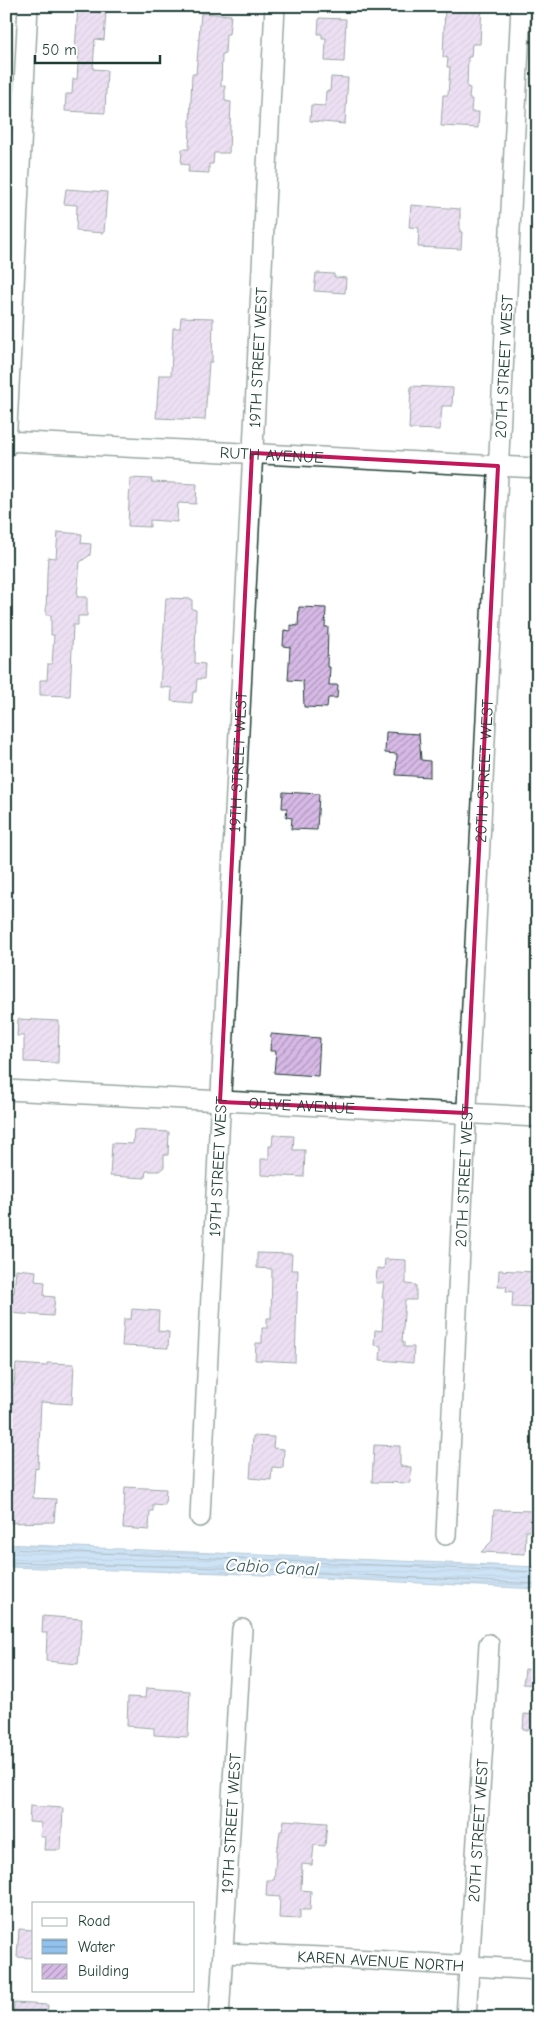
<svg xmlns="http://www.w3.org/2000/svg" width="544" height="2024" font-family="'Comic Neue',sans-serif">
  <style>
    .water { fill: url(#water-rules); stroke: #638ca2 }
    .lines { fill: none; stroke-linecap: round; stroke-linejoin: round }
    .shore { stroke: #4d727e; stroke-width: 1 }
    .building { fill: url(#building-hatch); stroke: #1f3d34 }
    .street-casing { stroke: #1f3d34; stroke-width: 22 }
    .street { stroke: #fff; stroke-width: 19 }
    .marked { fill: none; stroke: #c2185b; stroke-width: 4; stroke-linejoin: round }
    .labels { text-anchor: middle; stroke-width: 4.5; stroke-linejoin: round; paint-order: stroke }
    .street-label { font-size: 16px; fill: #1f3d34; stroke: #fff }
    .water-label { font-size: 18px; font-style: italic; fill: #3c5e62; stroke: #fff }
  </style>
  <defs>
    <pattern id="water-rules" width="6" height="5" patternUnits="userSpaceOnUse" patternTransform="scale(1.25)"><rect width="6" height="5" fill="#91c1ec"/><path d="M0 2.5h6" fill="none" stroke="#769ec0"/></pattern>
    <pattern id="building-hatch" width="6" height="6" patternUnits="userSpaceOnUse" patternTransform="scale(1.25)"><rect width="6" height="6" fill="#d7b9e6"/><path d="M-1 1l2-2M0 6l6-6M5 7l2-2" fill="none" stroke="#ae98bb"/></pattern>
  </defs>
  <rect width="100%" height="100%" fill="#fff"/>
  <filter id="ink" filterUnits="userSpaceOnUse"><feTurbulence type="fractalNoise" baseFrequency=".02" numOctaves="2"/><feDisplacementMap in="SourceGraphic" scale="10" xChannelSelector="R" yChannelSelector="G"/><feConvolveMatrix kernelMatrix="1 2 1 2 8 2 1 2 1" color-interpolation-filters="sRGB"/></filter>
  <g filter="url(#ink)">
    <!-- water -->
    <path class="water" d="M6,1544L538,1567V1589L222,1573L6,1567Z"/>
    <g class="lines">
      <!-- shore -->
      <path class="shore" d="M6,1549L538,1572
        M6,1562L223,1568L538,1584"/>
    </g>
    <!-- building -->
    <path class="building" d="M78,6H98L97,12H106L104,40L95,39L93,69L107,70L105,113L65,111L66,94H72L73,79H77L79,50H75Z
      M445,6H482L480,44H472L471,57H468L467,87L470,88L469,99H472L471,112H479L478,128L441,126L443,95H448L450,67H447L448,58L443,57Z
      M201,13L231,15L229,34H226L225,54H222L221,86H225V101L231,102L229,153H214L213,164H209V173L188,172L189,165L181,164L182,149H189L192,74H196Z
      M319,18L346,19L344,62L325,61L326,38H322V34H318Z
      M331,77L348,78L345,124L310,121L311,105L325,106L326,91H330Z
      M66,189L107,192L104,233L76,231L77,205L64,204Z
      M411,205L460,209V232H462L461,249L418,247L419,228L409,227Z
      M316,273L334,274V277L346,278L345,293L314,291Z
      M181,317L213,318L212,362H209L205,420L156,418L159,375H171L173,328H180Z
      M411,386L453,388L452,406H442L440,430L409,429Z
      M130,478L152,479L151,482L197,484L196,504L178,503L177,522L150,520V527L128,526Z
      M58,532L82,534L81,543L91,544L90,555L80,562L77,597H87V616H78V625H73L70,696L40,695V680H47L48,664H52L54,635H51V615H46L47,573L48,557L56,558Z
      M166,598L192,599V609L196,610L195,663L205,664L204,679H197L196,692H193L192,703L171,701L172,688L160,687Z
      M299,607L326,608L325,627H328L327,667H330L329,685H338L337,698H328L327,708L304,707L303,681L288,680L290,647L283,646L284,630L291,631V625L298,626Z
      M386,732L419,734L421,760L430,761V777L396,775L397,754L385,753Z
      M283,792L319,794L317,830L291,829L292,818L286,817L287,808H282Z
      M18,1019L59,1021L58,1063L24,1062V1036H17Z
      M271,1034L320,1038L318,1076L274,1073L276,1051H270Z
      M134,1130L169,1132L168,1155H164V1167L159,1171H146L145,1178L110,1176L112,1143L133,1144Z
      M273,1135L294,1136L293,1150H305L304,1177L261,1175V1159H269V1146H272Z
      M257,1253L292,1254L291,1270H298L295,1362L255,1360L256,1343H262V1328H267V1318H271L272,1269L257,1268Z
      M385,1259L406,1260V1284L416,1285V1300H405L402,1342H404V1347H414L413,1363L380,1360L381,1346L374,1345L375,1330L382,1331L384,1298H382L384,1283H376L377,1268L384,1269Z
      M16,1269L36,1271L35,1281L45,1282L44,1296L55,1297L53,1316L6,1313V1292L14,1293Z
      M499,1270L535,1272L533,1308L512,1307L513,1292L506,1291L507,1286H498Z
      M132,1309L159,1311L158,1331L169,1332L168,1348L122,1346L124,1319H131Z
      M47,1363L74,1364L72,1404L41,1402L38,1469L35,1468L33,1498L56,1499L54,1522L7,1523L6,1435H11L12,1401H9L10,1385H14L16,1364L47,1366Z
      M253,1436L274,1437L273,1448L284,1449L283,1468L272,1467L271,1480L250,1478Z
      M374,1445L400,1446V1466L411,1467L410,1483L372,1482Z
      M125,1487L166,1489L165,1505L153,1504V1511H150L149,1530L123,1528Z
      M494,1510L537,1511L536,1531H526L525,1554L481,1552L492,1541Z
      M43,1616L82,1619L78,1664L46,1661L47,1633H42Z
      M525,1669L538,1670V1685L523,1684Z
      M146,1688L190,1691L188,1737L154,1735V1728L127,1726L128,1697L145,1698Z
      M524,1714L538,1715V1731L523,1730Z
      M30,1806L63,1808L61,1850H44L45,1837H40L41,1823L29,1822Z
      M284,1820L327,1823L325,1846L314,1845L312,1865L302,1864L301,1890L311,1891L310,1910H300V1919L279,1918L280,1897L266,1896L267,1880H274L277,1846H278L280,1831H282Z
      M19,1929L34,1930V1958L17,1957Z
      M14,2003L48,2005L47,2018H13Z"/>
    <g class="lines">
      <defs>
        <g id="street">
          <path id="s1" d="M6,441L538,468"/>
          <path d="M6,447L28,6"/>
          <path id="s2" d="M6,1090L538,1117"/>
          <path id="s3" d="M200,1517L275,6"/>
          <path id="s4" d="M446,1535L521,6"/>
          <path id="s5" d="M223,1953L323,1957L538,1970"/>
          <path id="s6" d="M219,2018L242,1629"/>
          <path id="s7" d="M466,2018L489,1644"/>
        </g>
      </defs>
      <!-- street casing -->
      <use href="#street" class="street-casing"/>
      <!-- street -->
      <use href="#street" class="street"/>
    </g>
  </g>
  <!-- marked area -->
  <path d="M0 0H544V2024H0ZM252,453L498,466L466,1113L220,1102Z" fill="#fff" fill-opacity=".55" fill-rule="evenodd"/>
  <path class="marked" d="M252,453L498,466L466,1113L220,1102Z"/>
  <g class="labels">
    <!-- street labels -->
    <g class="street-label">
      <text dy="6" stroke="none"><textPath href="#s3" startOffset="1161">19TH STREET WEST</textPath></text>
      <text dy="6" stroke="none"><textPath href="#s4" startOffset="1170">20TH STREET WEST</textPath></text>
      <text dy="6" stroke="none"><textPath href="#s1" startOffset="266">RUTH AVENUE</textPath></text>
      <text dy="6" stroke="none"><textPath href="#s3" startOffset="756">19TH STREET WEST</textPath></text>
      <text dy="6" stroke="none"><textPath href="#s4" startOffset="765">20TH STREET WEST</textPath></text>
      <text dy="6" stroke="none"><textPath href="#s2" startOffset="296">OLIVE AVENUE</textPath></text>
      <text dy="6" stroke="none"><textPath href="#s3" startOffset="351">19TH STREET WEST</textPath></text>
      <text dy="6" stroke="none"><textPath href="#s4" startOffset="360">20TH STREET WEST</textPath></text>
      <text dy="6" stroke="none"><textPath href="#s6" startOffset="195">19TH STREET WEST</textPath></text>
      <text dy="6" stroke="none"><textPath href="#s7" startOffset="188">20TH STREET WEST</textPath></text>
      <text dy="6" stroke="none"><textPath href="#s5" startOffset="158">KAREN AVENUE NORTH</textPath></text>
    </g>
    <!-- water labels -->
    <g class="water-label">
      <text transform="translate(272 1567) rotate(3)" y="6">Cabio Canal</text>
    </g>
  </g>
  <!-- margin -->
  <rect width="544" height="2024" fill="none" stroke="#fff" stroke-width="25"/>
  <rect x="12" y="12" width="519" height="1999" fill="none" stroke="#1f3d34" stroke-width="2" filter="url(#ink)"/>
  <!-- legend -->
  <rect x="32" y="1902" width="162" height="90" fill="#ffffff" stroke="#a5b1ae"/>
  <rect x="42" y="1918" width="25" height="8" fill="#ffffff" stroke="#a5b1ae"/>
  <text x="78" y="1926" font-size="15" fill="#1f3d34">Road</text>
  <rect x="42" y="1939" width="25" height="15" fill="url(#water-rules)" stroke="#a5b1ae"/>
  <text x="78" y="1952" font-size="15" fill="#1f3d34">Water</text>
  <rect x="42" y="1964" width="25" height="15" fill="url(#building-hatch)" stroke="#a5b1ae"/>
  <text x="78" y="1976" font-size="15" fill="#1f3d34">Building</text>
  <!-- scale -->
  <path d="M35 55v8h125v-8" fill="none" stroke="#1f3d34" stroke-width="2.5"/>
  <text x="42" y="55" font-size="15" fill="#1f3d34" stroke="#ffffff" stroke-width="4" paint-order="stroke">50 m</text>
</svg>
